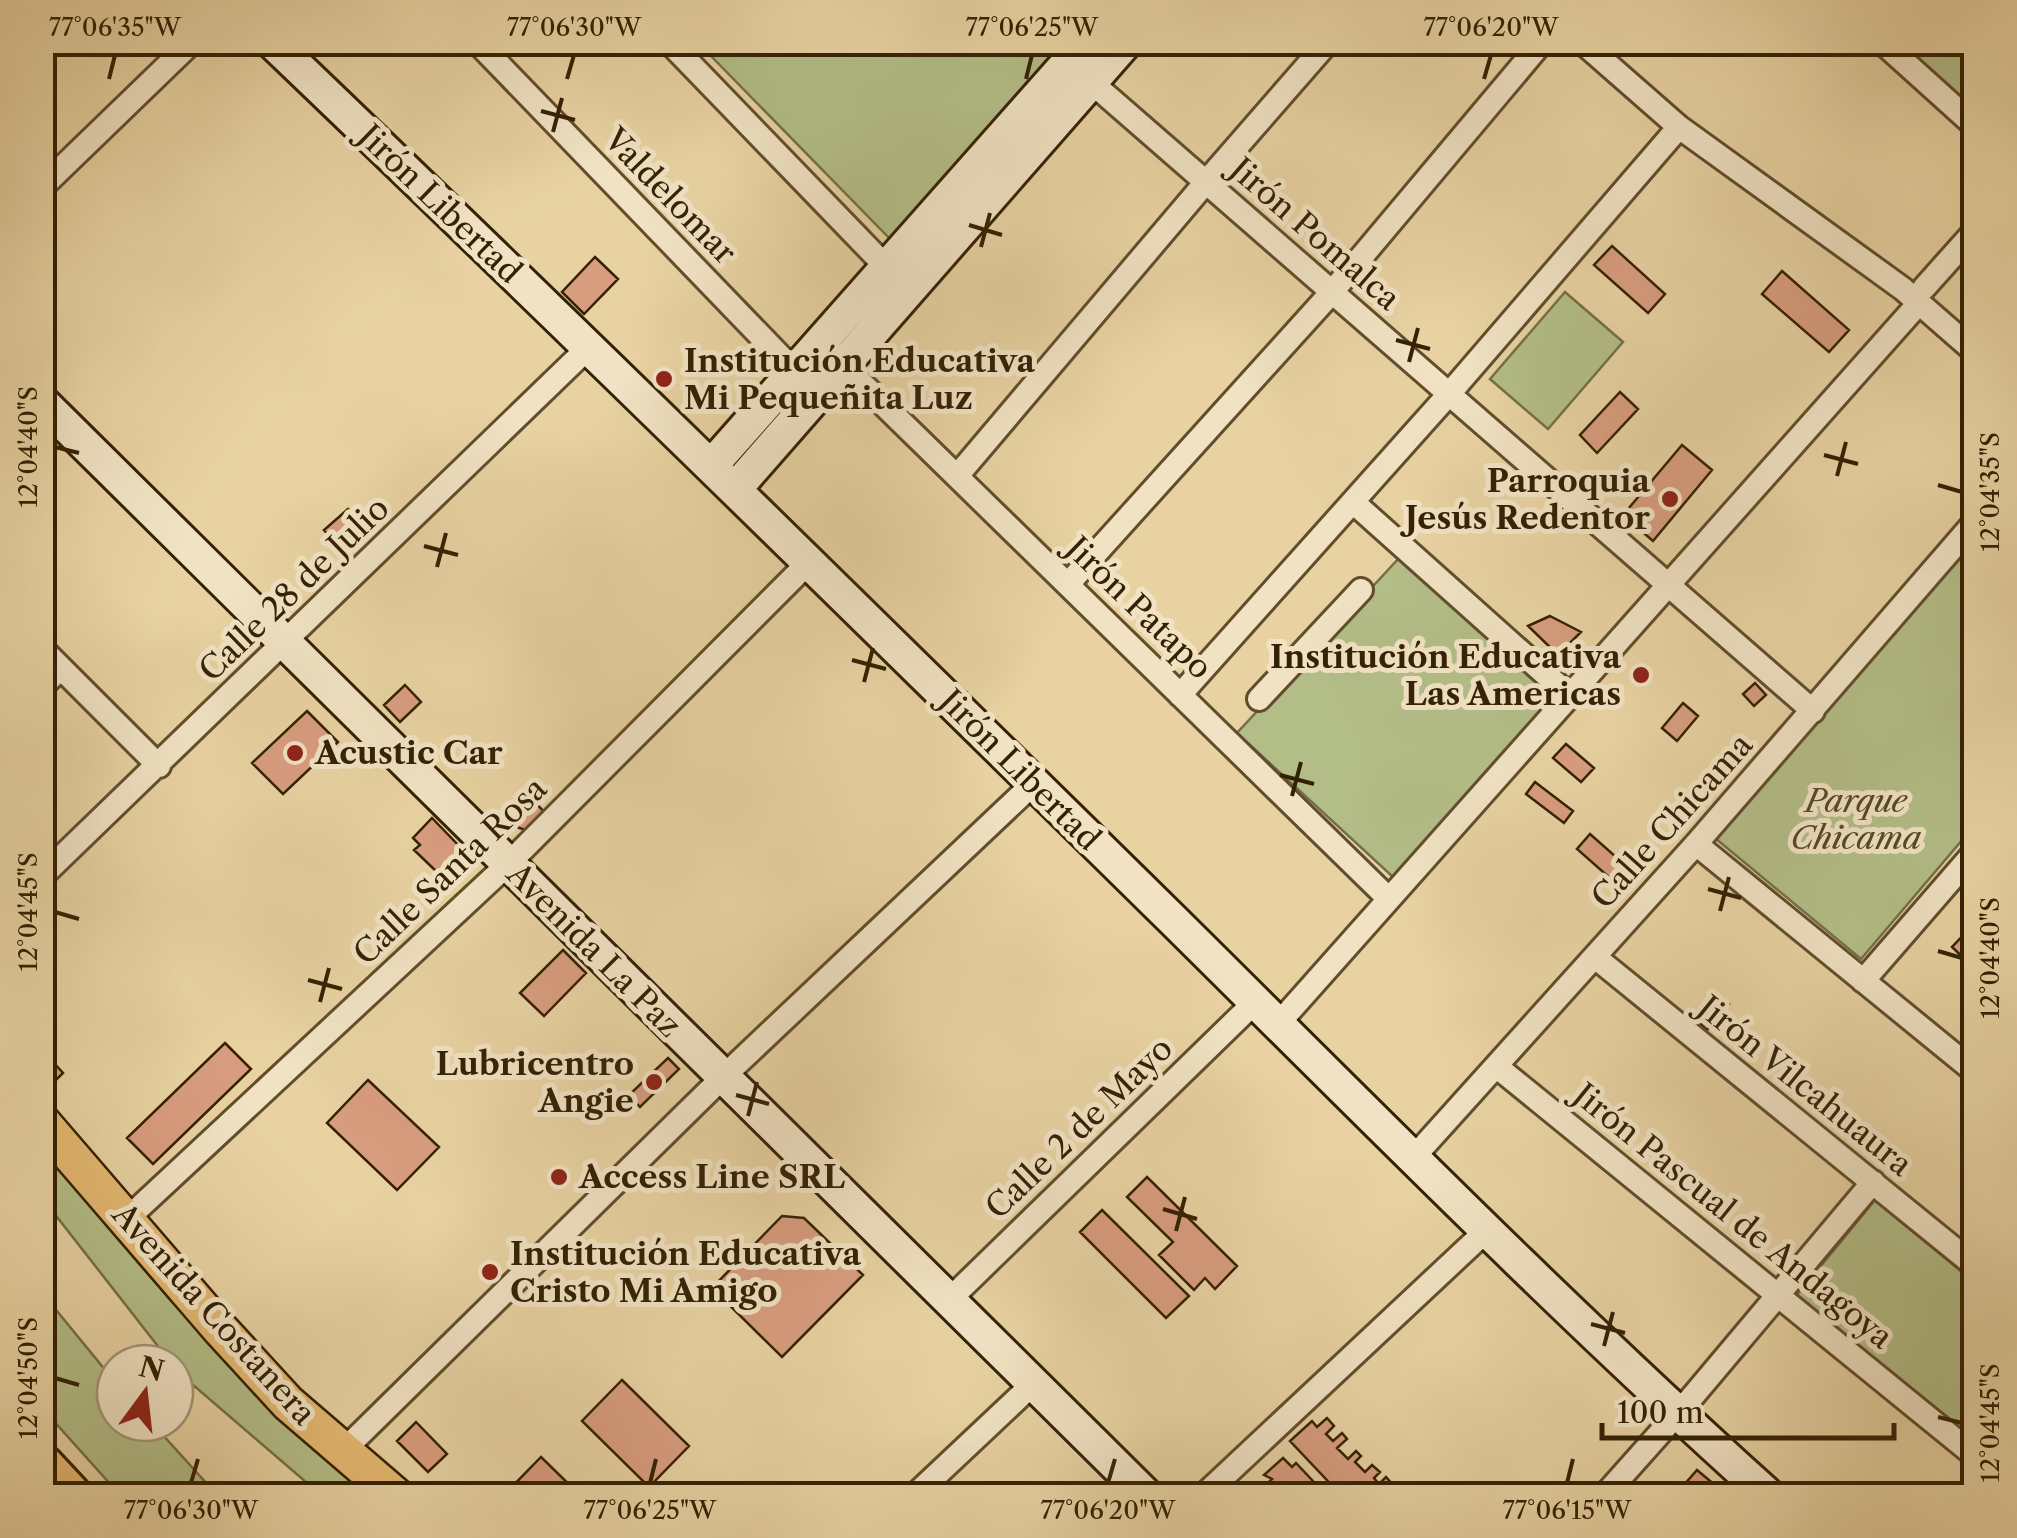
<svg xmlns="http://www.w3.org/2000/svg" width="2017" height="1538" font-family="'Libre Caslon Text',serif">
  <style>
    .green { fill: #b3bd87; stroke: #746f46; stroke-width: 2.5 }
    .building { fill: #d89d7f; stroke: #342104; stroke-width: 2.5 }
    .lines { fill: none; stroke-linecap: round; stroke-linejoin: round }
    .street-casing { stroke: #614d2c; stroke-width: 28 }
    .secondary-casing { stroke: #342104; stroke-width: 38 }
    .primary-casing { stroke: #342104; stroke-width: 40 }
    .highway-casing { stroke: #342104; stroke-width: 48 }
    .street { stroke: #f0e2c3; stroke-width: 22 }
    .secondary { stroke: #f0e2c3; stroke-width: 32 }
    .primary { stroke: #e4b971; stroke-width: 35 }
    .highway { stroke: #e4b971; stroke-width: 42 }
    .ticks { fill: none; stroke: #342104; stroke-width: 4 }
    .poi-dot { fill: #8f2418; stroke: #f0e2c3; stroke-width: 4 }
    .labels { text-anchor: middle; stroke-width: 10; stroke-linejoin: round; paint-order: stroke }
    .street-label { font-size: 32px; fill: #342104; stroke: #f0e2c3 }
    .poi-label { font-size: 32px; font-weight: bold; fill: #342104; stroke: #f0e2c3; text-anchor: start }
    .park-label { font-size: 32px; font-style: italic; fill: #544825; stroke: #f0e2c3 }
    .neatline { fill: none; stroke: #342104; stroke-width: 4 }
    .ticks-label { font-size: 25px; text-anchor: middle; fill: #342104 }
  </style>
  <rect width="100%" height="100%" fill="#e8d2a2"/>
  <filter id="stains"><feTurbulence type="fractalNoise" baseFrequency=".002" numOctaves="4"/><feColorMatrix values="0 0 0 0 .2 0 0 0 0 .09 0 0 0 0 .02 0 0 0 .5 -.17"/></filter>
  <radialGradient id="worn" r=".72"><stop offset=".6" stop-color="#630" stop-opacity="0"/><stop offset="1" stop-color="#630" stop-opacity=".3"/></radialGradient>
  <!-- green -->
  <path class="green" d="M722,42L1062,43L892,241L710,55Z
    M1898,43H1974V91L1965,103Z
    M1565,292L1623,342L1548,429L1490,379Z
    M1974,539V826L1861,959L1715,838Z
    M1400,557L1556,701L1393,877L1237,733Z
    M42,1150L171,1301L373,1495H321L178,1372L175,1363H171L43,1199Z
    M1875,1200L1974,1282V1439L1797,1295Z
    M43,1294L115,1382V1423H152L217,1495H120L43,1409Z"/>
  <!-- building -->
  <path class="building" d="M1612,246L1665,294L1648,313L1594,265Z
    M595,257L618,279L584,314L562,292Z
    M1782,271L1849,330L1829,352L1762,294Z
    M1620,392L1638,409L1597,453L1580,435Z
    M1682,445L1712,470L1653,541L1623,515Z
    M348,509L367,529L343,551L324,530Z
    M1550,616L1581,632L1558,655L1528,626Z
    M1755,683L1766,695L1754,706L1743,694Z
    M405,685L421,702L400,722L384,705Z
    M1683,703L1698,716L1677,741L1662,728Z
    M307,711L338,742L283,794L252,763Z
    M1566,744L1594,768L1581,782L1553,758Z
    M1535,782L1573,811L1564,823L1526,794Z
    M534,801L545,813L526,830L516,827L507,817L519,806L523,810Z
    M432,818L462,849L438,873L414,850L420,845L413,838Z
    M1590,834L1624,864L1611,879L1577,849Z
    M1974,924V968L1952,947Z
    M563,950L586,973L544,1016L520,993Z
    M1714,991L1729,1004L1707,1030L1692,1016Z
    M225,1043L251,1069L153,1164L127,1138Z
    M42,1050L63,1073L51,1085L42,1075Z
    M668,1058L679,1069L640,1107L629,1095Z
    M368,1080L439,1147L397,1190L327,1123Z
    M1147,1177L1237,1266L1215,1289L1205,1278L1194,1290L1159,1255L1173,1242L1127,1197Z
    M1102,1210L1189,1296L1166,1318L1080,1232Z
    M782,1216L804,1218L863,1275L782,1357L712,1288Z
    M622,1380L689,1446L649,1487L582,1421Z
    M1327,1418L1334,1426L1326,1434L1333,1441L1342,1433L1347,1439L1337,1448L1348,1459L1356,1451L1361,1456L1355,1462L1365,1472L1372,1465L1380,1472L1374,1478L1379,1484L1386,1477L1395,1487L1389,1492L1392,1496H1342L1290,1441L1312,1421L1317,1427Z
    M416,1422L447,1454L428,1472L397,1441Z
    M541,1457L581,1496H503Z
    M1283,1458L1292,1467L1296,1463L1327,1496H1272L1264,1487L1272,1479L1264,1475Z
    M1697,1470L1722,1491L1718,1496H1680L1677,1493Z"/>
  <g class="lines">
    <defs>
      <path id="street" d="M477,42L804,381
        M669,42L896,277
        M1582,42L1679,127L1903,289L1974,351
        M1882,42L1974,125
        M1091,82L1813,711
        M42,187L192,42
        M1924,288L1974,232
        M843,365L1389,899
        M957,476L1206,182L1328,42
        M1353,502L1570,696
        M1068,584L1332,292L1542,42
        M42,649L159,766
        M42,686L61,668
        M1180,695L1449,394L1679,127
        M1259,699L1361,590
        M1696,844L1974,1071
        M42,876L590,346
        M1595,957L1974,1265
        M1863,981L1974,853
        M1278,1024L1919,303
        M1496,1066L1974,1455
        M1413,1158L1696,844L1974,523
        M127,1219L507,865L809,562
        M949,1300L1255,1002
        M343,1451L723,1077L1034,783
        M914,1496L1035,1382
        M1203,1496L1487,1230
        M1604,1496L1693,1396L1873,1182"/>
      <path id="secondary" d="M272,42C575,332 874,626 1173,920C1369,1114 1563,1311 1769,1496
        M42,402L1147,1496
        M711,466L1086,42
        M735,489L1126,42"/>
      <path id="primary" d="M42,1122L221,1330L288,1403L396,1496"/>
      <path id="highway" d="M42,1466L70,1496"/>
    </defs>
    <!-- street casing -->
    <use href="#street" class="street-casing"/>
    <!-- secondary casing -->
    <use href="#secondary" class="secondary-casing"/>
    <!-- primary casing -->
    <use href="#primary" class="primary-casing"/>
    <!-- highway casing -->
    <use href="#highway" class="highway-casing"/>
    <!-- street -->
    <use href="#street" class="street"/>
    <!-- secondary -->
    <use href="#secondary" class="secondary"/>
    <!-- primary -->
    <use href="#primary" class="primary"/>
    <!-- highway -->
    <use href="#highway" class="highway"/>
  </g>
  <!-- ticks -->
  <path class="ticks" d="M109,79L115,55M567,79L574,55M1026,79L1032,55M1484,79L1491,55M541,111L575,120M553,132L562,98M969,225L1002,235M981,247L990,213M1396,340L1430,349M1409,362L1418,328M55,447L79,453M1824,455L1858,464M1837,476L1846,442M1938,485L1962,492M424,546L458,555M437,567L446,533M852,660L886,669M864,682L873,648M1280,775L1314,784M1292,796L1301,762M1708,889L1741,898M1720,911L1729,877M55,912L79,919M1938,951L1962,958M308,980L342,989M320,1002L329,968M736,1095L769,1104M748,1116L757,1082M1163,1209L1197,1219M1176,1231L1185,1197M1591,1324L1625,1333M1604,1346L1613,1312M55,1378L79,1385M1938,1417L1962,1423M191,1483L198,1459M650,1483L656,1459M1108,1483L1115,1459M1567,1483L1573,1459"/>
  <!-- markers -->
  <g class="poi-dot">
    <circle cx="664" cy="379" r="10"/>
    <circle cx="1670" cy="499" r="10"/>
    <circle cx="1641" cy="675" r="10"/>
    <circle cx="295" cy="753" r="10"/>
    <circle cx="654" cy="1082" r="10"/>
    <circle cx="559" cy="1177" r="10"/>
    <circle cx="490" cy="1272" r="10"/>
  </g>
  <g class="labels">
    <!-- street labels -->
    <g class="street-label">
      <text transform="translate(670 196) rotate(46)" y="11">Valdelomar</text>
      <text transform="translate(440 204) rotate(44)" y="11">Jirón Libertad</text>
      <text transform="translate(1315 234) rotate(41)" y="11">Jirón Pomalca</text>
      <text transform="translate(294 589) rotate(-44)" y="11">Calle 28 de Julio</text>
      <text transform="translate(1139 608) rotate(44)" y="11">Jirón Patapo</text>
      <text transform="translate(1020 770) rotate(45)" y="11">Jirón Libertad</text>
      <text transform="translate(1672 821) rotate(-48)" y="11">Calle Chicama</text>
      <text transform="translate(450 871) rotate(-44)" y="11">Calle Santa Rosa</text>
      <text transform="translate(594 950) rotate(45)" y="11">Avenida La Paz</text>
      <text transform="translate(1805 1086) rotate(39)" y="11">Jirón Vilcahuaura</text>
      <text transform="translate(1079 1128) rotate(-44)" y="11">Calle 2 de Mayo</text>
      <text transform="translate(1733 1216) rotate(39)" y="11">Jirón Pascual de Andagoya</text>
      <text transform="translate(214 1314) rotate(48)" y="11">Avenida Costanera</text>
    </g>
    <!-- poi labels -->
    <g class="poi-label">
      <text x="684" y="372">Institución Educativa<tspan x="684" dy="37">Mi Pequeñita Luz</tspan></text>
      <text x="1650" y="492" text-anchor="end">Parroquia<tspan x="1650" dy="37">Jesús Redentor</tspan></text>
      <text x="1621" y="668" text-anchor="end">Institución Educativa<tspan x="1621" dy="37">Las Americas</tspan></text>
      <text x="315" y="764">Acustic Car</text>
      <text x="634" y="1075" text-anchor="end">Lubricentro<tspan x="634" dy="37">Angie</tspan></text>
      <text x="579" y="1188">Access Line SRL</text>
      <text x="510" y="1265">Institución Educativa<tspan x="510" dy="37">Cristo Mi Amigo</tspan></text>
    </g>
    <!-- park labels -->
    <g class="park-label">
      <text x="1856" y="812">Parque<tspan x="1856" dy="37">Chicama</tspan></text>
    </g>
  </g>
  <!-- margin -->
  <rect width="2017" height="1538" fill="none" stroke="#e8d2a2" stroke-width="110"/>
  <!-- north arrow -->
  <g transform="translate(145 1393) rotate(15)"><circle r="48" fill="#f0e2c3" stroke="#a59577" stroke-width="2.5"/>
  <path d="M0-8L18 38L0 25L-18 38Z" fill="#8f2418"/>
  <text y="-15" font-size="28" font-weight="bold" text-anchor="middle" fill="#342104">N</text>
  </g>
  <!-- scale -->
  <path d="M1602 1423v15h292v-15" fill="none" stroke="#342104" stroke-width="5"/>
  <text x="1617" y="1423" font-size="30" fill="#342104" stroke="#f0e2c3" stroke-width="8" paint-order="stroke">100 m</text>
  <rect x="55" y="55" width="1907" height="1428" class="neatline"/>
  <g class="ticks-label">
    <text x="115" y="36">77°06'35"W</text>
    <text x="574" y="36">77°06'30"W</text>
    <text x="1032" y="36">77°06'25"W</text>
    <text x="1491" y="36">77°06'20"W</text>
    <text transform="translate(28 447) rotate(-90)" y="9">12°04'40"S</text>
    <text transform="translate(1990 492) rotate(-90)" y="9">12°04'35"S</text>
    <text transform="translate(28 912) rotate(-90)" y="9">12°04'45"S</text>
    <text transform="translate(1990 958) rotate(-90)" y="9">12°04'40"S</text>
    <text transform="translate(28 1378) rotate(-90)" y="9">12°04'50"S</text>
    <text transform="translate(1990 1423) rotate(-90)" y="9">12°04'45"S</text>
    <text x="191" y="1519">77°06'30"W</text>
    <text x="650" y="1519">77°06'25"W</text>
    <text x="1108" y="1519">77°06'20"W</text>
    <text x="1567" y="1519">77°06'15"W</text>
  </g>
  <rect width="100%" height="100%" filter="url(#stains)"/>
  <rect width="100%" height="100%" fill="url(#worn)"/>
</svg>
